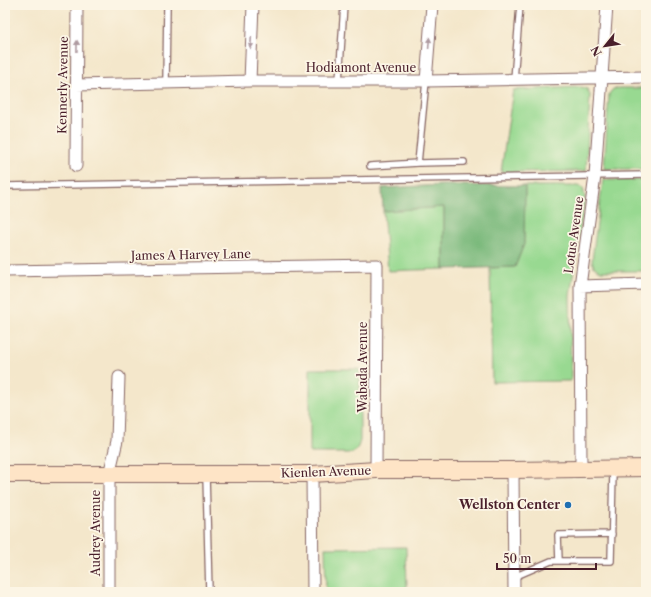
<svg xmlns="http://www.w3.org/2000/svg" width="651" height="597" font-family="'Libre Caslon Text',serif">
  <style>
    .green { fill: #98d991; stroke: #717c5e }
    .forest { fill: #7ab97b; stroke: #626c53 }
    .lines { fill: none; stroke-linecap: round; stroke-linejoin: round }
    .lane-casing { stroke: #866563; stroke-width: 8 }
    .street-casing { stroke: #866563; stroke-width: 13 }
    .secondary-casing { stroke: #866563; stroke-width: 18 }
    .lane { stroke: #fff; stroke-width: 5.5 }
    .street { stroke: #fff; stroke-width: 11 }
    .secondary { stroke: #fee4c6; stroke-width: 16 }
    .oneway { fill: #ae9aa0 }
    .poi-dot { fill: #1f6fb2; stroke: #fcf5e5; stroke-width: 1.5 }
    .labels { text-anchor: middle; stroke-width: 3.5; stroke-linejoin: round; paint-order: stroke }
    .street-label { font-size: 12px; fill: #4a1f2b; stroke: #fcf5e5 }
    .poi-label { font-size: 12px; font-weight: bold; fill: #4a1f2b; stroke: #fcf5e5; text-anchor: end }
  </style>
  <rect width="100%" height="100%" fill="#fcf5e5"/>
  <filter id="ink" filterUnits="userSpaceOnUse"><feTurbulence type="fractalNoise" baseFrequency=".025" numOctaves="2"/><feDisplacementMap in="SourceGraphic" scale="8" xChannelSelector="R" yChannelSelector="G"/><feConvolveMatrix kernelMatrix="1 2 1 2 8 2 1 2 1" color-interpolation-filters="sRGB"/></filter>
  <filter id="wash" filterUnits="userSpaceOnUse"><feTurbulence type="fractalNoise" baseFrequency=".012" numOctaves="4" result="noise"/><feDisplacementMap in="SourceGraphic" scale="16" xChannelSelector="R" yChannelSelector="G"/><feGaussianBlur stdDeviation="0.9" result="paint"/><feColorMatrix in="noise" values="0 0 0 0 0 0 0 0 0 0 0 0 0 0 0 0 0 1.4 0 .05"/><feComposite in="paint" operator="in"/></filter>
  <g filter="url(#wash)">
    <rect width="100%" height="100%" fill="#f4e7cb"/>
    <!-- green -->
    <path class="green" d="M581,87L587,89L590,95L586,171L501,172L513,90Z
      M619,88H646V169H604L609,94L613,89Z
      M603,180H646V271H601L594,267L592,260Z
      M525,186H579L583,188L585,197L570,296L571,381L492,382L490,268L515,267L524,244Z
      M444,207V269L388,271L383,211Z
      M310,369H360V441L358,447L353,453H310Z
      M406,547L407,592H326L325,548Z"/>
    <!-- forest -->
    <path class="forest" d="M444,185L525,186L524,244L515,267L444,269V207L383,211L382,188Z"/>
  </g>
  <g filter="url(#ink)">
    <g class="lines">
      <defs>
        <path id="lane" d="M514,79L520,5
          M339,81L344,5
          M166,83L167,5
          M418,163L464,162
          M370,166L418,163L426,81
          M5,186L646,175
          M206,475L209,592
          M559,561L558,535L612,534
          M514,577L551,561H611L613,471"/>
        <path id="street" d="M250,81L253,5
          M426,81L432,5
          M76,85L250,81H426L646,77
          M76,166L77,5
          M5,271L377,265L376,470
          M580,286L646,284
          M581,468L580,286L595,176L607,5
          M513,470L514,592
          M312,474L313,592
          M109,592V475L117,441L119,377"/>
        <path id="secondary" d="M5,474H312L376,470H513L646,468"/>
      </defs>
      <!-- lane casing -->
      <use href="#lane" class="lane-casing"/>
      <!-- street casing -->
      <use href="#street" class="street-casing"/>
      <!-- secondary casing -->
      <use href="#secondary" class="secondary-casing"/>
      <!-- lane -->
      <use href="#lane" class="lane"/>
      <!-- street -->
      <use href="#street" class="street"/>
      <!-- secondary -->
      <use href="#secondary" class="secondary"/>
    </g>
    <!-- one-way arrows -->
    <defs><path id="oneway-solid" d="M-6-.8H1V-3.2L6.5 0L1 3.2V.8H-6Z"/></defs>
    <g class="oneway">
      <use href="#oneway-solid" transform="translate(251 43) rotate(93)"/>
      <use href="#oneway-solid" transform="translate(429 43) rotate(-86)"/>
      <use href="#oneway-solid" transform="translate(77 46) rotate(-89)"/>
    </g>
  </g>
  <!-- markers -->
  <circle class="poi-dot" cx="568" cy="505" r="4"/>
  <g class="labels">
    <!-- street labels -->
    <g class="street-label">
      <text x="361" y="72">Hodiamont Avenue</text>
      <text transform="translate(63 85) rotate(-89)" y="4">Kennerly Avenue</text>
      <text transform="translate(574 235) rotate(-82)" y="4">Lotus Avenue</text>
      <text transform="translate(191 255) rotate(-1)" y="4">James A Harvey Lane</text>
      <text transform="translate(363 367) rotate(-90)" y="4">Wabada Avenue</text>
      <text transform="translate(326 472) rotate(-2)" y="4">Kienlen Avenue</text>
      <text transform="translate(96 533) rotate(-90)" y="4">Audrey Avenue</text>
    </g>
    <!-- poi labels -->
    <g class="poi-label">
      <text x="560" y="509">Wellston Center</text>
    </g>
  </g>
  <!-- margin -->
  <rect width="651" height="597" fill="none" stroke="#fcf5e5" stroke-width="20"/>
  <!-- north arrow -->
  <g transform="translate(605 46) rotate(240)" stroke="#fcf5e5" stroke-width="3" paint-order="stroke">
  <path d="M0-3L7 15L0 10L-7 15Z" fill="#4a1f2b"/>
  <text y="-6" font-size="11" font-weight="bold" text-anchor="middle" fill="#4a1f2b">N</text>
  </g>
  <!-- scale -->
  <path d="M497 563v6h99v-6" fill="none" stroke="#4a1f2b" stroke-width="2"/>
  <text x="503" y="563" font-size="12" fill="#4a1f2b" stroke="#fcf5e5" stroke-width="3" paint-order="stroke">50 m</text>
</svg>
